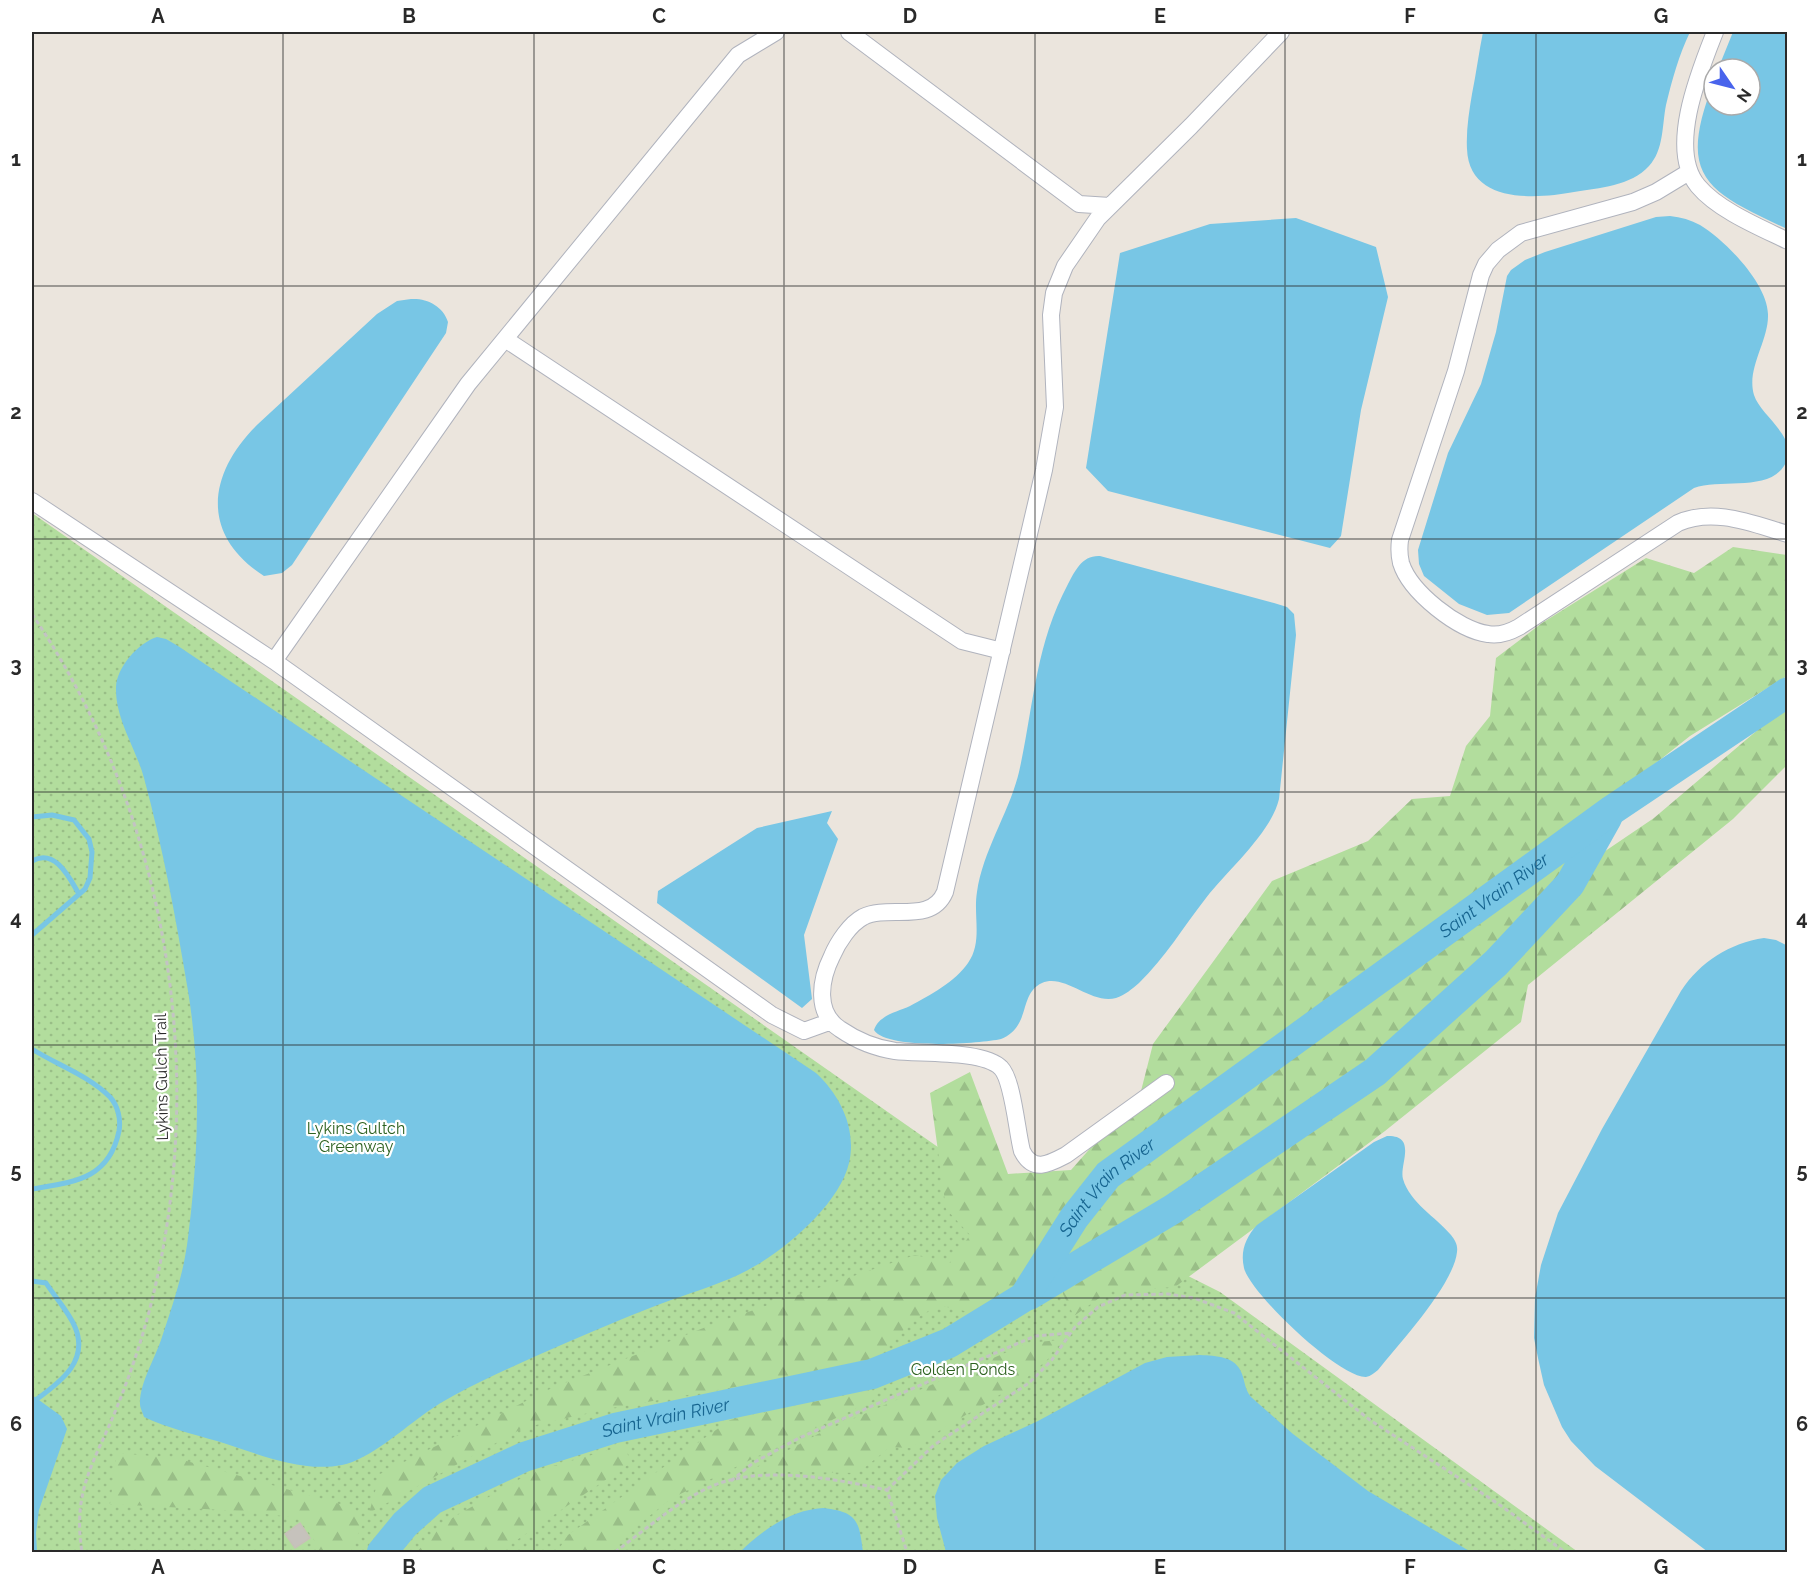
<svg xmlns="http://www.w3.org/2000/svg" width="1819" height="1584" font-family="Raleway,sans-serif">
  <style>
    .grass { fill: url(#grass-dots) }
    .forest { fill: url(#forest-firs) }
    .water { fill: #78c6e5 }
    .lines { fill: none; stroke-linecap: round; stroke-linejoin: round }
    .stream { stroke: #78c6e5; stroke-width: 5 }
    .river { stroke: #78c6e5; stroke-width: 30 }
    .building { fill: #c6c2bc; stroke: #c6c1b7; stroke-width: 1.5 }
    .minor-casing { stroke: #b0b3bd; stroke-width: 18 }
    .path { stroke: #c3c3c3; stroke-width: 3; stroke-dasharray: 4.5 3; stroke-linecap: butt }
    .minor { stroke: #fff; stroke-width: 16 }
    .grid { fill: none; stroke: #2a2a2a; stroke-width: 1.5; stroke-opacity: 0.55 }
    .labels { text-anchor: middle; stroke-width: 4.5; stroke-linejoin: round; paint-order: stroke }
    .street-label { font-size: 16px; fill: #2a2a2a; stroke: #fff }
    .park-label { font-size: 16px; fill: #2c611f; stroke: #fff }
    .water-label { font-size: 18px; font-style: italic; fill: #176590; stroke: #fff }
    .neatline { fill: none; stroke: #2a2a2a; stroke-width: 2 }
    .grid-label { font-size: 20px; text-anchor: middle; font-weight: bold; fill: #2a2a2a }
  </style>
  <defs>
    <pattern id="grass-dots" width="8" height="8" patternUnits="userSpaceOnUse" patternTransform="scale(1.5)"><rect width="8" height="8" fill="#b2dd9d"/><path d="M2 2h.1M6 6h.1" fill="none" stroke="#99be87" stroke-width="1.8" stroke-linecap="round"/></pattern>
    <pattern id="forest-firs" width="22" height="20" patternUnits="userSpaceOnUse" patternTransform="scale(1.5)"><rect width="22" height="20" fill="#b2dd9d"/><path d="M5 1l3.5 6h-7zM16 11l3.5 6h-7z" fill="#99be87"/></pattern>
  </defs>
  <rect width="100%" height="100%" fill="#ebe5dd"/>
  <!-- grass -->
  <path class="grass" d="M32,513L955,1159L1220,1292L1578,1552H32Z"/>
  <!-- forest -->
  <path class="forest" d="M1733,547L1787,555V676L1690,736L1612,798L1107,1168L1069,1211L1023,1288L982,1315L938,1305L914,1320L869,1364L606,1409L523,1428L369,1513L380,1474L552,1388L716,1323L915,1255L950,1263L970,1235L946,1209L930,1093L970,1072L1008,1174L1071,1170L1141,1091L1153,1044L1272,881L1368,841L1412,799L1450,796L1466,746L1490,716L1496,658L1542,623L1646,558L1694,573Z
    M1787,705V765L1733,819L1528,985L1521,1022L1385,1131L1175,1287L1109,1291L1074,1316L1063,1294L1064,1283L1377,1078L1499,970L1575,887L1592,860L1654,818Z
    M1589,834L1565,879L1490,958L1372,1066L1171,1204L1037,1285L1075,1222L1111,1177Z
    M1059,1340L1048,1359L1023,1381L910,1448L890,1447L858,1473L750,1471L818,1434L1028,1343Z
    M869,1390L873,1400L672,1498L604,1552H557L568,1535L730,1420Z
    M623,1446L632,1462L499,1552H417L440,1525L532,1472Z
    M117,1453L176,1458L354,1508L364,1521L350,1552H314L319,1547L299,1518L242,1511L110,1504Z"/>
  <!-- water -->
  <path class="water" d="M1483,32H1690C1679,55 1672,80 1666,105C1662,125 1664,150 1649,166C1631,186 1599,188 1574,192C1536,199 1469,204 1467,149C1466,131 1469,112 1472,94C1476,74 1479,52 1483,32Z
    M1733,32H1787V229C1704,190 1677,177 1714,81V105H1750V69H1718Z
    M1670,216C1681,217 1691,220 1700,225C1726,241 1767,283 1768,314C1769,341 1746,368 1754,395C1761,417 1802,439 1784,466C1767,492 1720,478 1694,488L1509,613L1487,615L1459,604L1424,576L1419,564L1418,550L1448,453L1481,384L1496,332L1507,276L1511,270L1525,260L1545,252L1656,217Z
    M1296,218L1376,247L1388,297L1361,410L1341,536L1330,548L1108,491L1086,468L1120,253L1210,224Z
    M411,299C427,298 443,306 448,322L446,333L292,565L282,573L264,576C199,534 208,473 258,424L377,314L397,301Z
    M1100,556L1274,603L1287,607L1294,614L1296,635L1279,799C1271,833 1228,870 1206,898C1184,926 1165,958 1139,983C1132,989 1125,995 1116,998C1091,1005 1065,973 1042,983C1018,994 1032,1026 1001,1039C978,1044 887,1050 874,1030C879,1015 897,1012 910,1006C929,996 956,981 968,963C983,942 973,915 977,892C983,850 1009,813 1019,772C1034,705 1035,646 1068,584C1075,571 1082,555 1100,556Z
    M157,637L166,639L178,646L816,1073C840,1095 857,1129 849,1163C839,1205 784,1251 748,1270C723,1283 697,1291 671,1300C654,1306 637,1313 620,1320C574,1339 528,1359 482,1381C463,1390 444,1400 427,1412C404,1428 369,1460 342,1465C301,1473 256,1453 217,1441C192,1434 168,1428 144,1417C143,1413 140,1408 140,1404C139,1385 155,1358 161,1340C170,1313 180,1284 185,1257C188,1242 189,1227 191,1212C199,1138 200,1064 188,991C176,919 163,848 144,778C136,748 115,719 116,687C117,667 138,643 157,637Z
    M832,811L827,823L838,839L804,935L812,999L802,1008L657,903L658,891L757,828Z
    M1764,938L1776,940L1788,946L1787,1552H1708L1595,1466L1571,1441L1562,1427L1544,1385L1538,1358L1534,1338L1535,1298L1541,1265L1558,1213L1602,1129L1681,991C1700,962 1730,943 1764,938Z
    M1387,1136C1418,1135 1399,1165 1403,1179C1410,1203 1436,1217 1451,1235C1455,1240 1458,1245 1457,1252C1454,1284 1399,1344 1378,1370C1374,1373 1371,1376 1366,1377C1339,1378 1250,1293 1244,1268C1240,1251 1246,1237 1257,1225L1374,1142Z
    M1200,1355C1216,1356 1236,1356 1242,1374C1245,1382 1245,1390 1251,1397L1293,1434L1368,1491L1471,1552H946L937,1518L935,1496L941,1480L957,1463L984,1446L1038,1421L1145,1363L1167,1357Z
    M32,1395L61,1416L67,1429L39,1510L36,1533L37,1552H32Z
    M823,1508C858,1512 859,1521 863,1552H740C763,1530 790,1510 823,1508Z"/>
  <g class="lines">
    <!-- stream -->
    <path class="stream" d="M32,817L52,815L74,820L89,839L92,852L90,878L85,889L32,935
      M32,861C55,848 69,877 79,894
      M32,1049C57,1065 88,1075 110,1097C118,1106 121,1119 119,1131C109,1180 73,1182 32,1189
      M32,1281L46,1283C55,1297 69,1312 75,1327C89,1360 62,1381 37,1399"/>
    <!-- river -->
    <g class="river">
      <path d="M1029,1295L1173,1209L1375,1072L1496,963L1570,884L1607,818"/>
      <path id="s1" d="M382,1552L405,1524L432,1500L524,1457L615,1428L872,1374L949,1343L1024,1297L1074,1218L1108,1175L1612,810L1788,692"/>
    </g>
  </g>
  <!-- building -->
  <path class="building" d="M300,1523L310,1538L295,1548L285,1534Z"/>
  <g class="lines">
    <defs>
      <path id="minor" d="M776,32L738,55L468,384L274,661L772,1015L804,1031L829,1022
        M849,32L1079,204L1110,206
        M1715,32C1700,70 1667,149 1698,186C1718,210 1759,227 1788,241
        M1689,172L1656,192L1633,202L1521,233L1498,250L1486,264L1481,275L1456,371L1400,540C1399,548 1399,555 1401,563C1410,592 1458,630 1488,634C1498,636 1510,632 1519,627L1678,523C1714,507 1753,524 1788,534
        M505,339L962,641L1002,651
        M32,501L274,661
        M1166,1083L1066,1155C1049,1164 1033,1173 1022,1151C1017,1133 1013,1080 1001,1068C984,1050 920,1054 895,1051C875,1048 856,1040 840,1029C815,1013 820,980 832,956C838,942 850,924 863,917C889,904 931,925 945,892L1044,470L1055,407L1051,315L1054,293L1065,266L1098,218L1191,126L1281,32"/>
    </defs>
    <!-- minor casing -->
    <use href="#minor" class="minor-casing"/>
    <!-- path -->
    <path class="path" d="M32,614C171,819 212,1085 146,1323C138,1351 128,1380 117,1407C95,1462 72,1489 82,1552
      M731,1481L753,1463L799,1438L895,1396L1035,1336L1071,1333
      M887,1490L934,1445L1029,1383L1051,1361L1075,1327L1098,1307L1125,1295L1168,1294L1194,1298L1234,1313L1370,1420L1497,1503L1565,1552
      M615,1552C645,1530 675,1503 710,1487C760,1464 836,1479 887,1490L907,1552"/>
    <!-- minor -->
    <use href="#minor" class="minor"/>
  </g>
  <!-- grid -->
  <path class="grid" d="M283,32V1552M534,32V1552M784,32V1552M1035,32V1552M1285,32V1552M1536,32V1552M32,286H1788M32,539H1788M32,792H1788M32,1045H1788M32,1298H1788"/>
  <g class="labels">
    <!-- street labels -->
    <g class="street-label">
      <text transform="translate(161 1077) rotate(-91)" y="6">Lykins Gulch Trail</text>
    </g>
    <!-- park labels -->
    <g class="park-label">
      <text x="356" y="1134">Lykins Gultch<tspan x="356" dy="18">Greenway</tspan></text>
      <text x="963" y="1375">Golden Ponds</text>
    </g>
    <!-- water labels -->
    <g class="water-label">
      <text dy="6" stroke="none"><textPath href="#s1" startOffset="1328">Saint Vrain River</textPath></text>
      <text dy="6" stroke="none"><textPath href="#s1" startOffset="842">Saint Vrain River</textPath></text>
      <text dy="6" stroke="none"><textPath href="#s1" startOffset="321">Saint Vrain River</textPath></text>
    </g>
  </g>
  <!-- border -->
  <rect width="1819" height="1584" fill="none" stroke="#ffffff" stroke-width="66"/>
  <!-- north arrow -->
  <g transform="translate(1732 87) rotate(125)"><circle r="28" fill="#ffffff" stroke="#aaaaaa" stroke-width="1.5"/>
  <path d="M0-4.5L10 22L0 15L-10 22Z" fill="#4964ec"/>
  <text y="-9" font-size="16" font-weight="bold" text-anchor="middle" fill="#2a2a2a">N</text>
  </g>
  <rect x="33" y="33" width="1753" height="1518" class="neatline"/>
  <g class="grid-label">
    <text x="158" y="23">A</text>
    <text x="409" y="23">B</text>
    <text x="659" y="23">C</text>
    <text x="910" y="23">D</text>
    <text x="1160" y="23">E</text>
    <text x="1410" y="23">F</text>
    <text x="1661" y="23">G</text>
    <text x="16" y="166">1</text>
    <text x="1802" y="166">1</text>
    <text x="16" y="419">2</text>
    <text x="1802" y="419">2</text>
    <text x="16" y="672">3</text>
    <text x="1802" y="672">3</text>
    <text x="16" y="925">4</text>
    <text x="1802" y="925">4</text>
    <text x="16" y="1178">5</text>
    <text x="1802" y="1178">5</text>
    <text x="16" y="1431">6</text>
    <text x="1802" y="1431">6</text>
    <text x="158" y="1574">A</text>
    <text x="409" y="1574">B</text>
    <text x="659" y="1574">C</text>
    <text x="910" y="1574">D</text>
    <text x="1160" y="1574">E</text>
    <text x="1410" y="1574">F</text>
    <text x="1661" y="1574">G</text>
  </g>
</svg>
